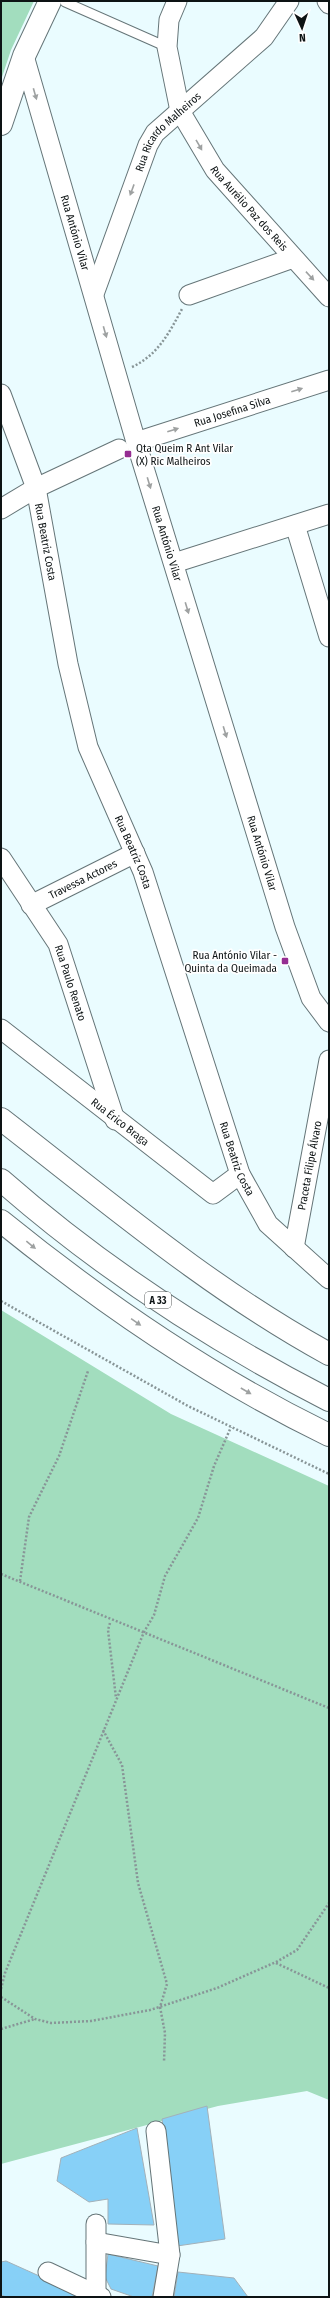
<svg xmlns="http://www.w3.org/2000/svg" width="330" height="2298" font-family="'Fira Sans Condensed',sans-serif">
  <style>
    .green { fill: #a2ddbe }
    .building { fill: #87d0f7; stroke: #a3b1b9 }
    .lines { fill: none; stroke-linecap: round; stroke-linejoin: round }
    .service-casing { stroke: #657578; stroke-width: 11 }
    .minor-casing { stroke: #657578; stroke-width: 21 }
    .tertiary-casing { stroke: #657578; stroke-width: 24 }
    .motorway-casing { stroke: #657578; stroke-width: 24 }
    .path { stroke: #889597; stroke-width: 2.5; stroke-dasharray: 2 2; stroke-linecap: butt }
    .service { stroke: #fff; stroke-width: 9 }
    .minor { stroke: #fff; stroke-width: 19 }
    .tertiary { stroke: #fff; stroke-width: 22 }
    .motorway { stroke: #fff; stroke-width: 22 }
    .oneway { fill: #9ea1a1 }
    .poi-dot { fill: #952e92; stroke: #fff; stroke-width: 1.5 }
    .labels { text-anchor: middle; stroke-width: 3.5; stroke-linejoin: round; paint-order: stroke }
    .shield { fill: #fff; stroke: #565a5a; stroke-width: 1 }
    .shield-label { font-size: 10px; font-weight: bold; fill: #0d1314 }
    .street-label { font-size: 11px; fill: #0d1314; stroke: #fff }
    .poi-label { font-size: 11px; fill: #0d1314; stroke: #fff; text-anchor: start }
  </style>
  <rect width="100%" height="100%" fill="#eafcff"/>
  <!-- green -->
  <path class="green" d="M1,1H34L11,50L1,80Z
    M1,1310L171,1414L329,1486V2100L307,2091L218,2106L1,2164Z"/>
  <!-- building -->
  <path class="building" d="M207,2106L225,2239L177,2246L162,2119Z
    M137,2128L154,2225L108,2224V2199L89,2202L57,2181L61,2158Z
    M108,2254L158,2266L152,2297H134L111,2289L105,2277Z
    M6,2261L86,2297H6L1,2295V2262Z
    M178,2272L234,2278L248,2297H174Z"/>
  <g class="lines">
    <defs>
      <path id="service" d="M65,2L167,47"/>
      <g id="minor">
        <path id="s1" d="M177,1L169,20L167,47L180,111L215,170L329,297"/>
        <path d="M327,1L329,4"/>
        <path id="s2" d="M24,56L136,442L285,927L311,998L329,1022"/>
        <path id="s3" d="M94,294L148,145L155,133L264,37L289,1"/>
        <path d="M189,295L293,258"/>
        <path id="s4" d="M1,394L36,488L68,664L88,747L143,872L240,1174L268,1224L329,1279"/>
        <path id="s5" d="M136,442L329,380"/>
        <path d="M1,509L36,488L119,449"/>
        <path d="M295,525L329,637"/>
        <path d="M174,563L329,514"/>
        <path id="s6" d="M1,858L58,944L115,1120"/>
        <path id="s7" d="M31,905L135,853"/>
        <path id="s8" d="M1,1029L213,1194L240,1174"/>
        <path id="s9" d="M294,1248L329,1060"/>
        <path d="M156,2131L170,2255L163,2297"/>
        <path d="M96,2224V2295"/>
        <path d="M96,2242L170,2255"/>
        <path d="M48,2272L101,2297"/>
      </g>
      <path id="tertiary" d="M1,124L24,56L50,1
        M1,1119C107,1201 210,1289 329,1354"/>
      <path id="motorway" d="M1,1180C100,1267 212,1340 329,1400
        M1,1221C102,1303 211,1378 329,1435"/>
    </defs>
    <!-- service casing -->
    <use href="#service" class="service-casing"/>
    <!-- minor casing -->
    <use href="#minor" class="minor-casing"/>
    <!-- tertiary casing -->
    <use href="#tertiary" class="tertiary-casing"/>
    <!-- motorway casing -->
    <use href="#motorway" class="motorway-casing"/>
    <!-- path -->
    <path class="path" d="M132,367C158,355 169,333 182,309
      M1,1301L188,1406L329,1474
      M1,1574L329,1708
      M20,1581L29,1517L59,1456L88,1371
      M110,1623L108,1630L116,1698
      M103,1730L122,1765L138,1883L167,1984L160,2007L165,2033L164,2062
      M276,1963L329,1988
      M1,1989L5,1973L144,1632L154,1615L165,1576L198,1518L214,1466L231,1427
      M1,1997L35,2019L51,2023L91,2021L150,2010L217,1988L276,1962L297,1950L329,1903
      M1,2029L35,2019"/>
    <!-- service -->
    <use href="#service" class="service"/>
    <!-- minor -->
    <use href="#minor" class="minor"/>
    <!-- tertiary -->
    <use href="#tertiary" class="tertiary"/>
    <!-- motorway -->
    <use href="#motorway" class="motorway"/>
  </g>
  <!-- one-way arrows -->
  <defs><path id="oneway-solid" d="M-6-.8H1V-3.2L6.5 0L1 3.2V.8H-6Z"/></defs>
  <g class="oneway">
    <use href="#oneway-solid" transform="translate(35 94) rotate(74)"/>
    <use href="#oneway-solid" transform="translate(199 145) rotate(60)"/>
    <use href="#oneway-solid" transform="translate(132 190) rotate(110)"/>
    <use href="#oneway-solid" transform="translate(310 276) rotate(47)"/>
    <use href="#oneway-solid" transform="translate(105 332) rotate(74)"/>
    <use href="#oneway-solid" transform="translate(297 390) rotate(-18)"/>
    <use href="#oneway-solid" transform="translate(173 430) rotate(-18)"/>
    <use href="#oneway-solid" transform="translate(149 483) rotate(73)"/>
    <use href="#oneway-solid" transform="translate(187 608) rotate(73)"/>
    <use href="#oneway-solid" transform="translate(225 732) rotate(73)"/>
    <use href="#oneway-solid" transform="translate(31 1245) rotate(39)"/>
    <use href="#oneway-solid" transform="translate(136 1322) rotate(35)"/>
    <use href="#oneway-solid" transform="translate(246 1391) rotate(30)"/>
  </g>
  <!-- markers -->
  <g class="poi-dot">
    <rect x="124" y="450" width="8" height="8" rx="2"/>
    <rect x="281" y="957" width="8" height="8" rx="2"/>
  </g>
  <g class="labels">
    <!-- shield labels -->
    <rect class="shield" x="145" y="1292" width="26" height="16" rx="3"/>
    <g class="shield-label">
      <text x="158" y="1304">A 33</text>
    </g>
    <!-- street labels -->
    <g class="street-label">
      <text dy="4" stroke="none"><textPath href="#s3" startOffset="181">Rua Ricardo Malheiros</textPath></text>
      <text dy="4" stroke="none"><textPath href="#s1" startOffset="233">Rua Aurélio Paz dos Reis</textPath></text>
      <text dy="4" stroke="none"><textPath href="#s2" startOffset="184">Rua António Vilar</textPath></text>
      <text dy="4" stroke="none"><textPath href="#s5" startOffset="101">Rua Josefina Silva</textPath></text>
      <text dy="4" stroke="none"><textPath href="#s4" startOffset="155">Rua Beatriz Costa</textPath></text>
      <text dy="4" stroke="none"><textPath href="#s2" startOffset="508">Rua António Vilar</textPath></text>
      <text dy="4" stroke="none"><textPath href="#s4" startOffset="479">Rua Beatriz Costa</textPath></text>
      <text dy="4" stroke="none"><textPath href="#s2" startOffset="832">Rua António Vilar</textPath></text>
      <text dy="4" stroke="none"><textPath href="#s7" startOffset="58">Travessa Actores</textPath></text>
      <text dy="4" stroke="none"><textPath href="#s6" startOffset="144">Rua Paulo Renato</textPath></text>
      <text dy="4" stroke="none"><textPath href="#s8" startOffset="151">Rua Érico Braga</textPath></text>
      <text dy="4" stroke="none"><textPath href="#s4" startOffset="803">Rua Beatriz Costa</textPath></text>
      <text dy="4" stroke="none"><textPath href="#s9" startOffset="84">Praceta Filipe Álvaro</textPath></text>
    </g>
    <!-- poi labels -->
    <g class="poi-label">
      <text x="136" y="452">Qta Queim R Ant Vilar<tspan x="136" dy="13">(X) Ric Malheiros</tspan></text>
      <text x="277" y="959" text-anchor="end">Rua António Vilar -<tspan x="277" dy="13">Quinta da Queimada</tspan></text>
    </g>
  </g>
  <!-- border -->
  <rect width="330" height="2298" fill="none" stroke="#0d1314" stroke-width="4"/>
  <!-- north arrow -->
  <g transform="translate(302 28) rotate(177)" stroke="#ffffff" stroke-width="3" paint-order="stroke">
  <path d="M0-3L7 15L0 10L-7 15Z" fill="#0d1314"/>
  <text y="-6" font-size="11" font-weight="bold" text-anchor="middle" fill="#0d1314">N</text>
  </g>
</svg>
